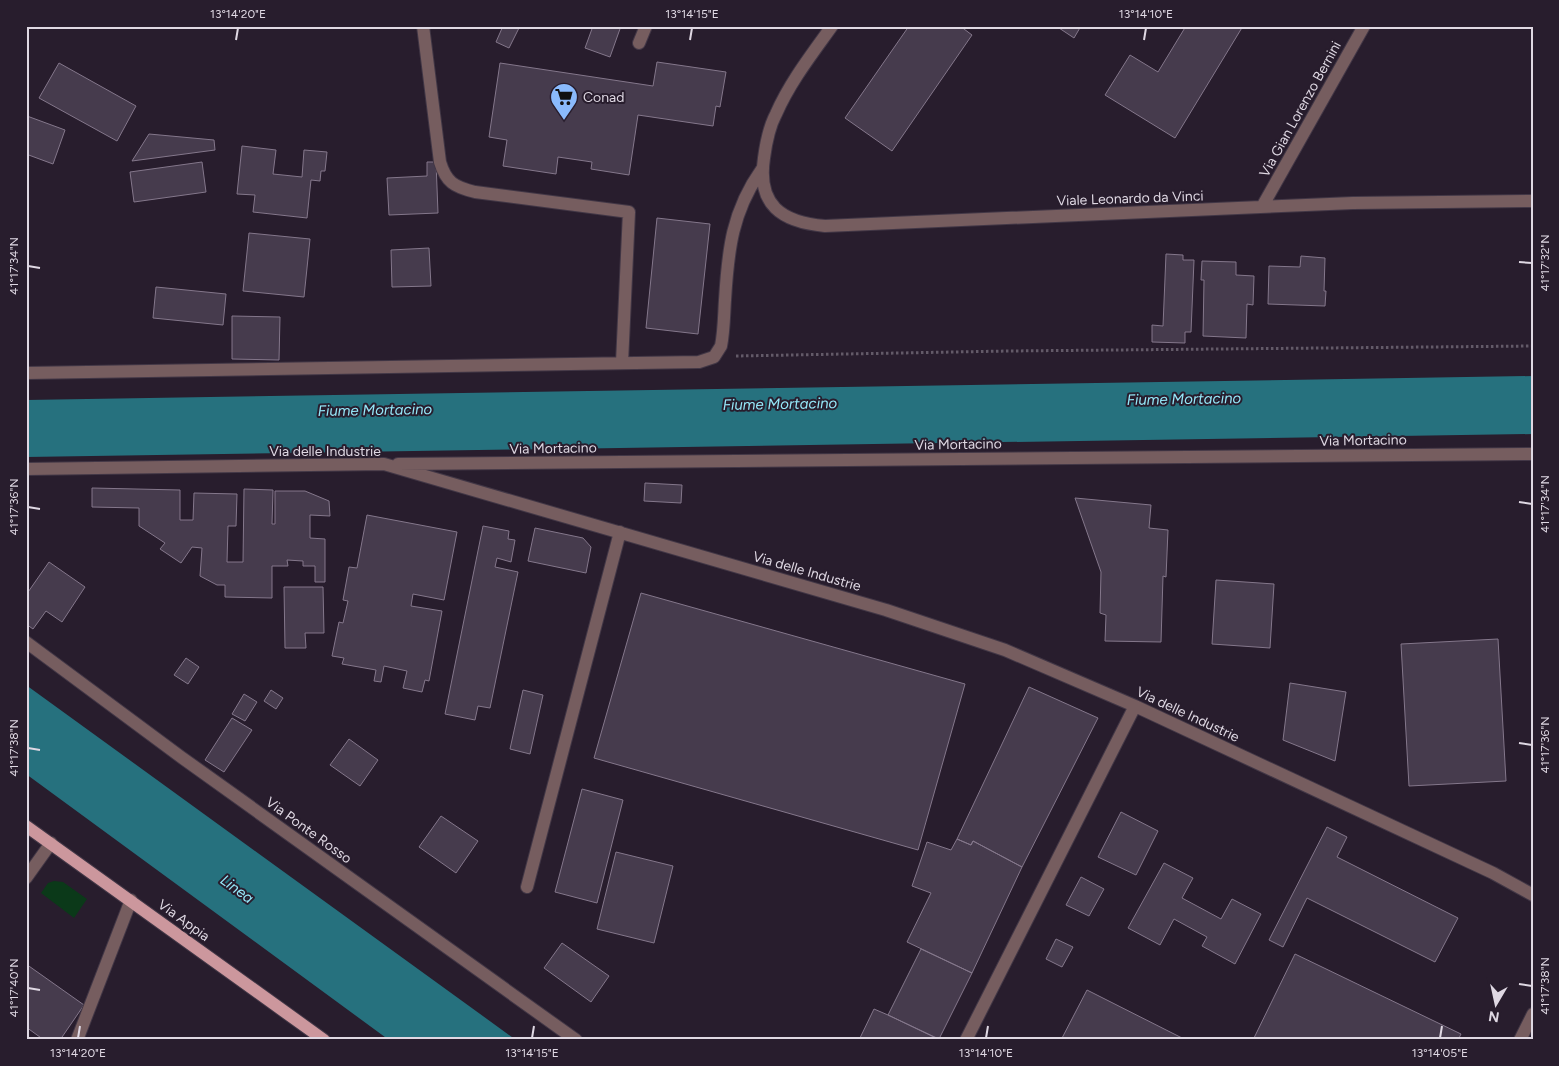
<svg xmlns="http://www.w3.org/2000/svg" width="1559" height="1066" font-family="Figtree,sans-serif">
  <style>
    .green { fill: #0b3919 }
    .water { fill: #26717e }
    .building { fill: #463b4d; stroke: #84778b }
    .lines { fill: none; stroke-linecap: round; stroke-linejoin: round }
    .minor-casing { stroke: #423746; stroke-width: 14 }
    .major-casing { stroke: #423746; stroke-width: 14 }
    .path { stroke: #635a68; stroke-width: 3; stroke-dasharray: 2.5 2.5; stroke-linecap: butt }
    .minor { stroke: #765d5f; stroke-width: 12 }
    .major { stroke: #cc979d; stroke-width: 12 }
    .ticks { fill: none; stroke: #dfd8e3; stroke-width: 2 }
    .labels { text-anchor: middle; stroke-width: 4; stroke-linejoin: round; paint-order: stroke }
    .poi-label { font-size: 14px; fill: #dfd8e3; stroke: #281d2d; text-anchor: start }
    .street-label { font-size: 14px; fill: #dfd8e3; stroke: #281d2d }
    .water-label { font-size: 15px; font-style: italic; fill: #96e9fa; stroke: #281d2d }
    .neatline { fill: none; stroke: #dfd8e3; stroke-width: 2 }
    .ticks-label { font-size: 12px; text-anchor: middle; fill: #dfd8e3 }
  </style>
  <rect width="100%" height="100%" fill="#281d2d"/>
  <!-- green -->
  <path class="green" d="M54,881L63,882L87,899L74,918L41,893L48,883Z"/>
  <!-- water -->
  <path class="water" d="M1533,376V434L26,457V400Z
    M26,685L516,1040H389L26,774Z"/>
  <!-- building -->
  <path class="building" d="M503,26H520L509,48L496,42Z
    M593,26H621L610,57L585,48Z
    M909,26H960L972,35L892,151L845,118Z
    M1056,26H1081L1074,38Z
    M1186,26H1243L1175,138L1105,95L1130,55L1158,72Z
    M657,62L726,72L720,107L716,106L713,126L638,115L629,175L591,169L592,162L558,157L556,174L503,166L507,140L489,137L500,63L653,86Z
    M59,63L136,106L117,141L39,98Z
    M27,116L65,130L53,164L26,154Z
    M149,134L214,140L215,150L132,161Z
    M242,146L276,150L273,174L302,177L304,150L327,152L325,171H321L320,181L311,180L307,218L253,212L255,195L237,194Z
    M202,162L206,192L134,202L130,172Z
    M427,162H436L438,213L389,215L387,178L427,176Z
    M657,218L710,224L698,334L646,328Z
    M249,233L310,239L304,297L243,291Z
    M429,248L431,286L392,287L391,250Z
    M1166,254L1183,255V260H1194L1191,332H1185V343L1152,342V325L1163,326Z
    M1301,256L1325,258L1324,291H1326L1325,306L1268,304L1269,266L1300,267Z
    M1202,261L1236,262V275L1254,276L1253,305L1247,304L1246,338L1203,336L1204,280H1201Z
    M156,287L226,294L223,325L153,318Z
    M232,316L280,317L279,360L232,359Z
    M645,483L682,485L681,503L644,501Z
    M92,488L180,490V520H193L194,493L237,494L236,526H228L227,562H243L244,489L273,490L272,524H275V491H305L329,501L330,516L310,515V538L325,539V582H315V566H303V561L287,560L288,566H272V598L225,597V585H217L200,576L202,548L192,547L181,563L160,549L165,543L139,526V508L92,507Z
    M1075,498L1151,505L1149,528L1168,530L1166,577L1163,576L1161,642L1105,641L1106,615L1100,613L1101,572Z
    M367,515L457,532L444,600L413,594L411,606L442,611L429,681L425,680L422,692L403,688L407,671L384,666L381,682L374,681L376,670L342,664L344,658L332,656L339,622L343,623L348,601L343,600L349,567L357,568Z
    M483,526L509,531L508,539L515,540L511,562L497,558L495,567L518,572L490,708L478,706L475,720L445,714Z
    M535,528L583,538L591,547L586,573L528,561Z
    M49,562L85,587L62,622L46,611L33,629L26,624V595Z
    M1216,580L1274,584L1270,648L1212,644Z
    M284,587H323L324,633H305L306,648H285Z
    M641,593L965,684L918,850L594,758Z
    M1498,639L1506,781L1409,786L1401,644Z
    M186,658L199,667L188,684L174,675Z
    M1290,683L1346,692L1335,761L1283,740Z
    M1029,687L1098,718L1022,867L973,841L971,845L957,839Z
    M271,690L283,698L276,709L264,701Z
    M523,690L543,695L530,754L510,749Z
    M244,694L257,702L245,721L232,714Z
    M232,718L252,730L224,772L205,760Z
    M349,739L378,760L360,786L330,765Z
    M582,789L623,800L597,903L555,892Z
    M1121,812L1158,831L1136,875L1098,857Z
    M441,816L478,841L456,873L419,847Z
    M1327,827L1347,837L1337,857L1458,918L1435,962L1307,898L1283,947L1269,940Z
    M957,839L971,845L973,841L1022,867L972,973L907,942L931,893L912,886L927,842L951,850Z
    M616,852L673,866L654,943L597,929Z
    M1164,863L1193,878L1182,898L1221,919L1232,899L1261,914L1235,964L1202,946L1207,937L1174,919L1160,945L1128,928Z
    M1081,877L1104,889L1089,916L1066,905Z
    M1056,939L1073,947L1062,967L1046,959Z
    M562,943L609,976L591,1002L544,968Z
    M921,949L972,973L939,1039L888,1015Z
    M1295,954L1461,1034L1458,1040H1253Z
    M26,964L84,1005L60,1040H44L26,1027Z
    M1087,990L1186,1040H1061Z
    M874,1009L888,1015L940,1040H859Z"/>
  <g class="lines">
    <defs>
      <path id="minor" d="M423,26L440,162C446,182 454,187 475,192L629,212L622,363
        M832,26C812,54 790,82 776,114C769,127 766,143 764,158C757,205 781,222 825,226L1353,203L1533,201
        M639,43L646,26
        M1262,207L1364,26
        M26,373L699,362L714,357L721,346C724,331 724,315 725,300C728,250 732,211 762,169
        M398,464L1533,454
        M26,469L384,464L886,610L1005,650L1135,706L1493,873L1533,895
        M26,642L181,757L576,1040
        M26,878L51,843
        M527,887L620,532
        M77,1040L131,900
        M966,1040L1135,706
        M1520,1040L1533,1014"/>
      <path id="major" d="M26,826L324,1040"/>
    </defs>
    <!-- minor casing -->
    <use href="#minor" class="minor-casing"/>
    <!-- major casing -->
    <use href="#major" class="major-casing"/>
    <!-- path -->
    <path class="path" d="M736,356L1008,351L1533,346"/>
    <!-- minor -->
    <use href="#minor" class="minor"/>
    <!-- major -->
    <use href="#major" class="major"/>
  </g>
  <!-- ticks -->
  <path class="ticks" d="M236,40L238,28M690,40L692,28M1144,40L1146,28M1519,262L1532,263M28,266L40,268M1519,502L1532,504M28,507L40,509M1519,743L1532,745M28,748L40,750M1519,984L1532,986M28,988L40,990M78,1038L80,1026M532,1038L534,1026M986,1038L988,1026M1440,1038L1442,1026"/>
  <!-- icons -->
  <defs>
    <symbol id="supermarket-pin" viewBox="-11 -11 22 30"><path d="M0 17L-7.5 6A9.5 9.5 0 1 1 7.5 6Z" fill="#8abafc" stroke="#281d2d"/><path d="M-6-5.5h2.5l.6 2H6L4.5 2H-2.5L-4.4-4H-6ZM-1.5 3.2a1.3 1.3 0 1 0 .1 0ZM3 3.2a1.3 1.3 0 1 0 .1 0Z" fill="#111"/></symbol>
  </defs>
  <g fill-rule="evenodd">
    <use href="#supermarket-pin" x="548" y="81" width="32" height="43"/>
  </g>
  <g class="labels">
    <!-- poi labels -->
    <g class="poi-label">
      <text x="583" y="102">Conad</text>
    </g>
    <!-- street labels -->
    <g class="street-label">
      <text transform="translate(1300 109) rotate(-61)" y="5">Via Gian Lorenzo Bernini</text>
      <text transform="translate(1130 198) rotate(-2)" y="5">Viale Leonardo da Vinci</text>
      <text transform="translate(1363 440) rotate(-1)" y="5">Via Mortacino</text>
      <text transform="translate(958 444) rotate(-1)" y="5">Via Mortacino</text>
      <text transform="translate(553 448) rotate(-1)" y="5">Via Mortacino</text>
      <text x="325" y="456">Via delle Industrie</text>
      <text transform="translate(807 571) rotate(16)" y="5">Via delle Industrie</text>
      <text transform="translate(1188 714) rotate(25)" y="5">Via delle Industrie</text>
      <text transform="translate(309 830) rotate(36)" y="5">Via Ponte Rosso</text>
      <text transform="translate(184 920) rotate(36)" y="5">Via Appia</text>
    </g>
    <!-- water labels -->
    <g class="water-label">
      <text transform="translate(1184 399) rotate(-1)" y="5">Fiume Mortacino</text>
      <text transform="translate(780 404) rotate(-1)" y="5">Fiume Mortacino</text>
      <text transform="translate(375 410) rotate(-1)" y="5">Fiume Mortacino</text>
      <text transform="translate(237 889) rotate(36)" y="5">Linea</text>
    </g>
  </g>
  <!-- border -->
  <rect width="1559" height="1066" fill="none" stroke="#281d2d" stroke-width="55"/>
  <!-- north arrow -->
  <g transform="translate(1496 1004) rotate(189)" stroke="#281d2d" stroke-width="4" paint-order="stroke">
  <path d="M0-4L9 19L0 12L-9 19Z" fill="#dfd8e3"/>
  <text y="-8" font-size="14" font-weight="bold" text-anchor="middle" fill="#dfd8e3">N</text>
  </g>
  <rect x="28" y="28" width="1504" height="1010" class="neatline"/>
  <g class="ticks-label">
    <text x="238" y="18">13°14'20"E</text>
    <text x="692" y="18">13°14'15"E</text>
    <text x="1146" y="18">13°14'10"E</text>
    <text transform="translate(1545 263) rotate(-90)" y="4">41°17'32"N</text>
    <text transform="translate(14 266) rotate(-90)" y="4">41°17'34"N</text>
    <text transform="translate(1545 504) rotate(-90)" y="4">41°17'34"N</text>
    <text transform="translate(14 507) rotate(-90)" y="4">41°17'36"N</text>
    <text transform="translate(1545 745) rotate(-90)" y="4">41°17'36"N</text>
    <text transform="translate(14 748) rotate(-90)" y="4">41°17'38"N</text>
    <text transform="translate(1545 986) rotate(-90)" y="4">41°17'38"N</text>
    <text transform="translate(14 988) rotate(-90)" y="4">41°17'40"N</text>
    <text x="78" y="1057">13°14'20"E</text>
    <text x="532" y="1057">13°14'15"E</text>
    <text x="986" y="1057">13°14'10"E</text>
    <text x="1440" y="1057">13°14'05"E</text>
  </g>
</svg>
